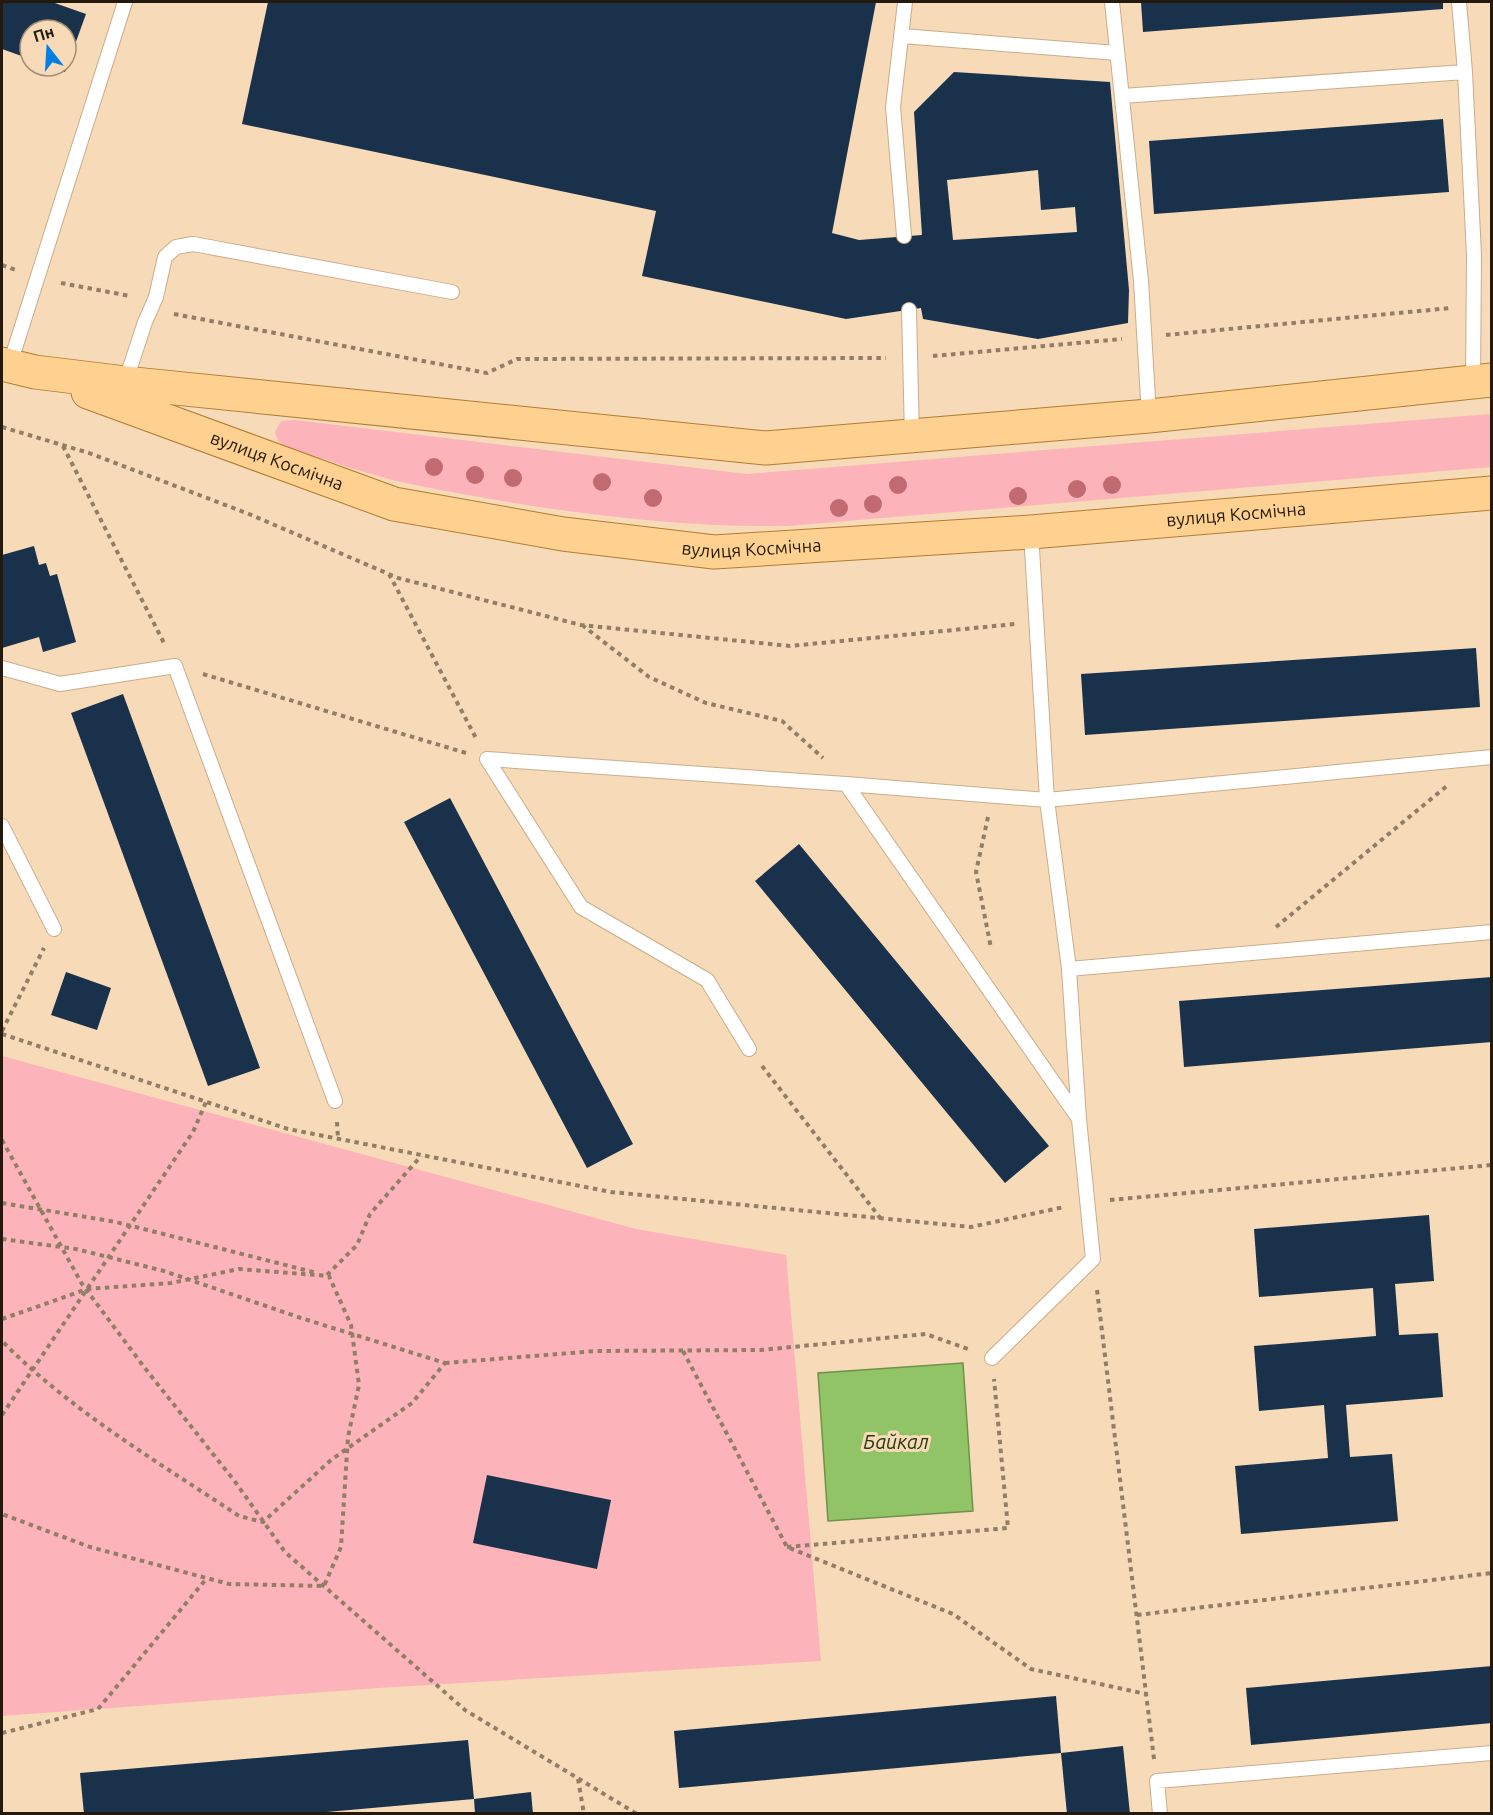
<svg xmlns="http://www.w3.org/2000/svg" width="1493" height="1815" font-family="Ubuntu,sans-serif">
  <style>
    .grass { fill: #fdb3ba }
    .water { fill: #91c466; stroke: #70914b; stroke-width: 1.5 }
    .building { fill: #1a314b; fill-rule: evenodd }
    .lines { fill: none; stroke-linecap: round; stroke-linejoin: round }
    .service-casing { stroke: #c9ad8c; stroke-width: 16 }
    .primary-casing { stroke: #b17c32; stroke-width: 35 }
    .path { stroke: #927e66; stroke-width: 4; stroke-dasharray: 4.5 4.5; stroke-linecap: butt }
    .service { stroke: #fff; stroke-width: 14 }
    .primary { stroke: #fed191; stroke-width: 33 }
    .tree { fill: #c16a71 }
    .labels { text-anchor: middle; stroke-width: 6; stroke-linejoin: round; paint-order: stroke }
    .street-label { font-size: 18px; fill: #23190c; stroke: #f7dbb8 }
    .water-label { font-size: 20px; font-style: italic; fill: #253912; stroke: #f7dbb8 }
  </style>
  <rect width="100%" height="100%" fill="#f7dbb8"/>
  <!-- grass -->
  <path class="grass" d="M1491,414V467L787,526C665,528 526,508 406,483C367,475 327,459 288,448L278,441L275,432L281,421L295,420L747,474Z
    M2,1056L636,1229L786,1255L821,1661L379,1688L2,1716Z"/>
  <!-- water -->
  <path class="water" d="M963,1363L973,1511L828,1521L818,1373Z"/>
  <!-- building -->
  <path class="building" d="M2,2H52L86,14L65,72L49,66H66V30H30V59L2,49Z
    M268,2H876L832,233L859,240L922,235L914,112L954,72L1110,82L1129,290L1128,323L1038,339L923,319L921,308L846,319L642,276L656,211L242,124ZM1038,170L1041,210L1075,207L1077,232L953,240L947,180Z
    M1141,2H1443V9L1143,32Z
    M1443,119L1449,192L1154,214L1149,141Z
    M34,546L39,565L46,563L50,576L57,574L76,642L43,652L39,637L2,648V555Z
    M1476,648L1480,707L1085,735L1081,674Z
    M123,694L260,1068L208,1086L71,713Z
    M450,798L633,1144L587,1168L404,822Z
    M799,844L1049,1146L1005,1183L755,881Z
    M66,972L111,988L97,1030L51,1015Z
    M1492,977V1042L1184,1067L1179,1001Z
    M1429,1215L1434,1281L1395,1284L1399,1335L1438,1333L1443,1397L1346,1405L1350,1457L1392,1454L1398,1521L1241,1534L1235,1466L1328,1458L1324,1405L1259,1411L1254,1346L1376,1336L1373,1288L1259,1297L1254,1229Z
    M487,1475L611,1500L597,1569L473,1543Z
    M1492,1666V1723L1251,1745L1246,1688Z
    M1056,1696L1061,1753L1123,1746L1130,1814H1067L1061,1753L679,1788L674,1731Z
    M468,1740L474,1799L531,1792L533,1814H475L474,1799L304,1814H84L80,1773Z"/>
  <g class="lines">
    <defs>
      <path id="service" d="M1112,2L1141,281L1149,416
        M1459,2L1465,72
        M902,36L1117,53
        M1122,96L1465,72L1474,255L1473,382
        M904,236L893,107L905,2
        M909,310L912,436
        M9,367L125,2
        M125,383L145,322L156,297L165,257L176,247L193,244L452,292
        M2,668L60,684L175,666L335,1101
        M846,784L1047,800L1492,757
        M2,826L54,929
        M1069,969L1492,932
        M749,1049L707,980L581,907L487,759L846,784L1079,1119
        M992,1358L1093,1259L1079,1119L1069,969L1047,800L1031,532
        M1160,1814L1157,1781L1492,1753"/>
      <g id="primary">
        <path d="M2,364L35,372L125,383L766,448L1149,416L1492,380"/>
        <path id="s1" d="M88,392L394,504L563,534L714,552L1031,532L1492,493"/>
      </g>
    </defs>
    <!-- service casing -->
    <use href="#service" class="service-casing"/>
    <!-- primary casing -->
    <use href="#primary" class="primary-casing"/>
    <!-- path -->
    <path class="path" d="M2,265L16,270
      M61,283L130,296
      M174,314L487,373L517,359L886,358
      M1166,335L1451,308
      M933,356L1122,339
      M2,427L89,453L249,514L398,578L581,625L790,646L1015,624
      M63,446L165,645
      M389,574L477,740
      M582,625L649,677L706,703L782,721L823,758
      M203,674L466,753
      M988,817L976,872L991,948
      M1276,927L1448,785
      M2,1031L44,948
      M2,1034L288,1129L611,1192L971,1227L1064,1207
      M762,1066L881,1219
      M337,1122L338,1139
      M2,1140L82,1284L144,1367L236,1483L285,1552L465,1710L637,1814
      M1110,1200L1492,1165
      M2,1203L116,1222L317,1273
      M2,1239L76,1249L164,1271L301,1318L445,1363L412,1403L331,1460L263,1522L239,1516C158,1462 71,1411 2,1341
      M327,1275L357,1245L370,1214L421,1156
      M1097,1290L1154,1759
      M2,1319L87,1289L171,1283L239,1269L329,1276L351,1325L359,1385L348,1437L341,1547L324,1586L229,1584L90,1547L2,1514
      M683,1351L787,1547L953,1614L1031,1669L1146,1694
      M445,1363L596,1351L761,1350L926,1334L971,1350
      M2,1415L193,1132L206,1102
      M787,1547L1008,1528L994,1379
      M1137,1615L1492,1573
      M2,1733L98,1709L207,1578
      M578,1779L584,1814"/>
    <!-- service -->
    <use href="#service" class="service"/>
    <!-- primary -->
    <use href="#primary" class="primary"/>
  </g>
  <!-- trees -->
  <g class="tree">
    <circle cx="434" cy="467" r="9"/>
    <circle cx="475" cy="475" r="9"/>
    <circle cx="513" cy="478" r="9"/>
    <circle cx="602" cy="482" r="9"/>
    <circle cx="898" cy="485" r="9"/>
    <circle cx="1112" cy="485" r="9"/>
    <circle cx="1077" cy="489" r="9"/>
    <circle cx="1018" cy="496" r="9"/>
    <circle cx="653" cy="498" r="9"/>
    <circle cx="873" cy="504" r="9"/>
    <circle cx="839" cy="508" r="9"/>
  </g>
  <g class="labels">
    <!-- street labels -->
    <g class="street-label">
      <text dy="6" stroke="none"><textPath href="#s1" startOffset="201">вулиця Космічна</textPath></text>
      <text dy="6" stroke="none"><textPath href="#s1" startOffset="1173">вулиця Космічна</textPath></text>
      <text dy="6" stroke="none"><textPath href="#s1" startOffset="687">вулиця Космічна</textPath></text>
    </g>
    <!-- water labels -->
    <g class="water-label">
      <text x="896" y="1449">Байкал</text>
    </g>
  </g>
  <!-- border -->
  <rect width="1493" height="1815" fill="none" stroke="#23190c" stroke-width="6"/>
  <!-- north arrow -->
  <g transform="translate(48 48) rotate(343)"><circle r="28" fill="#f7dbb8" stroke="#a28d73" stroke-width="1.5"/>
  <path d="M0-4.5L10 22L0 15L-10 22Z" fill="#007fe5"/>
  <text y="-9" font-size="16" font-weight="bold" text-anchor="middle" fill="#23190c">Пн</text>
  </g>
</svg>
